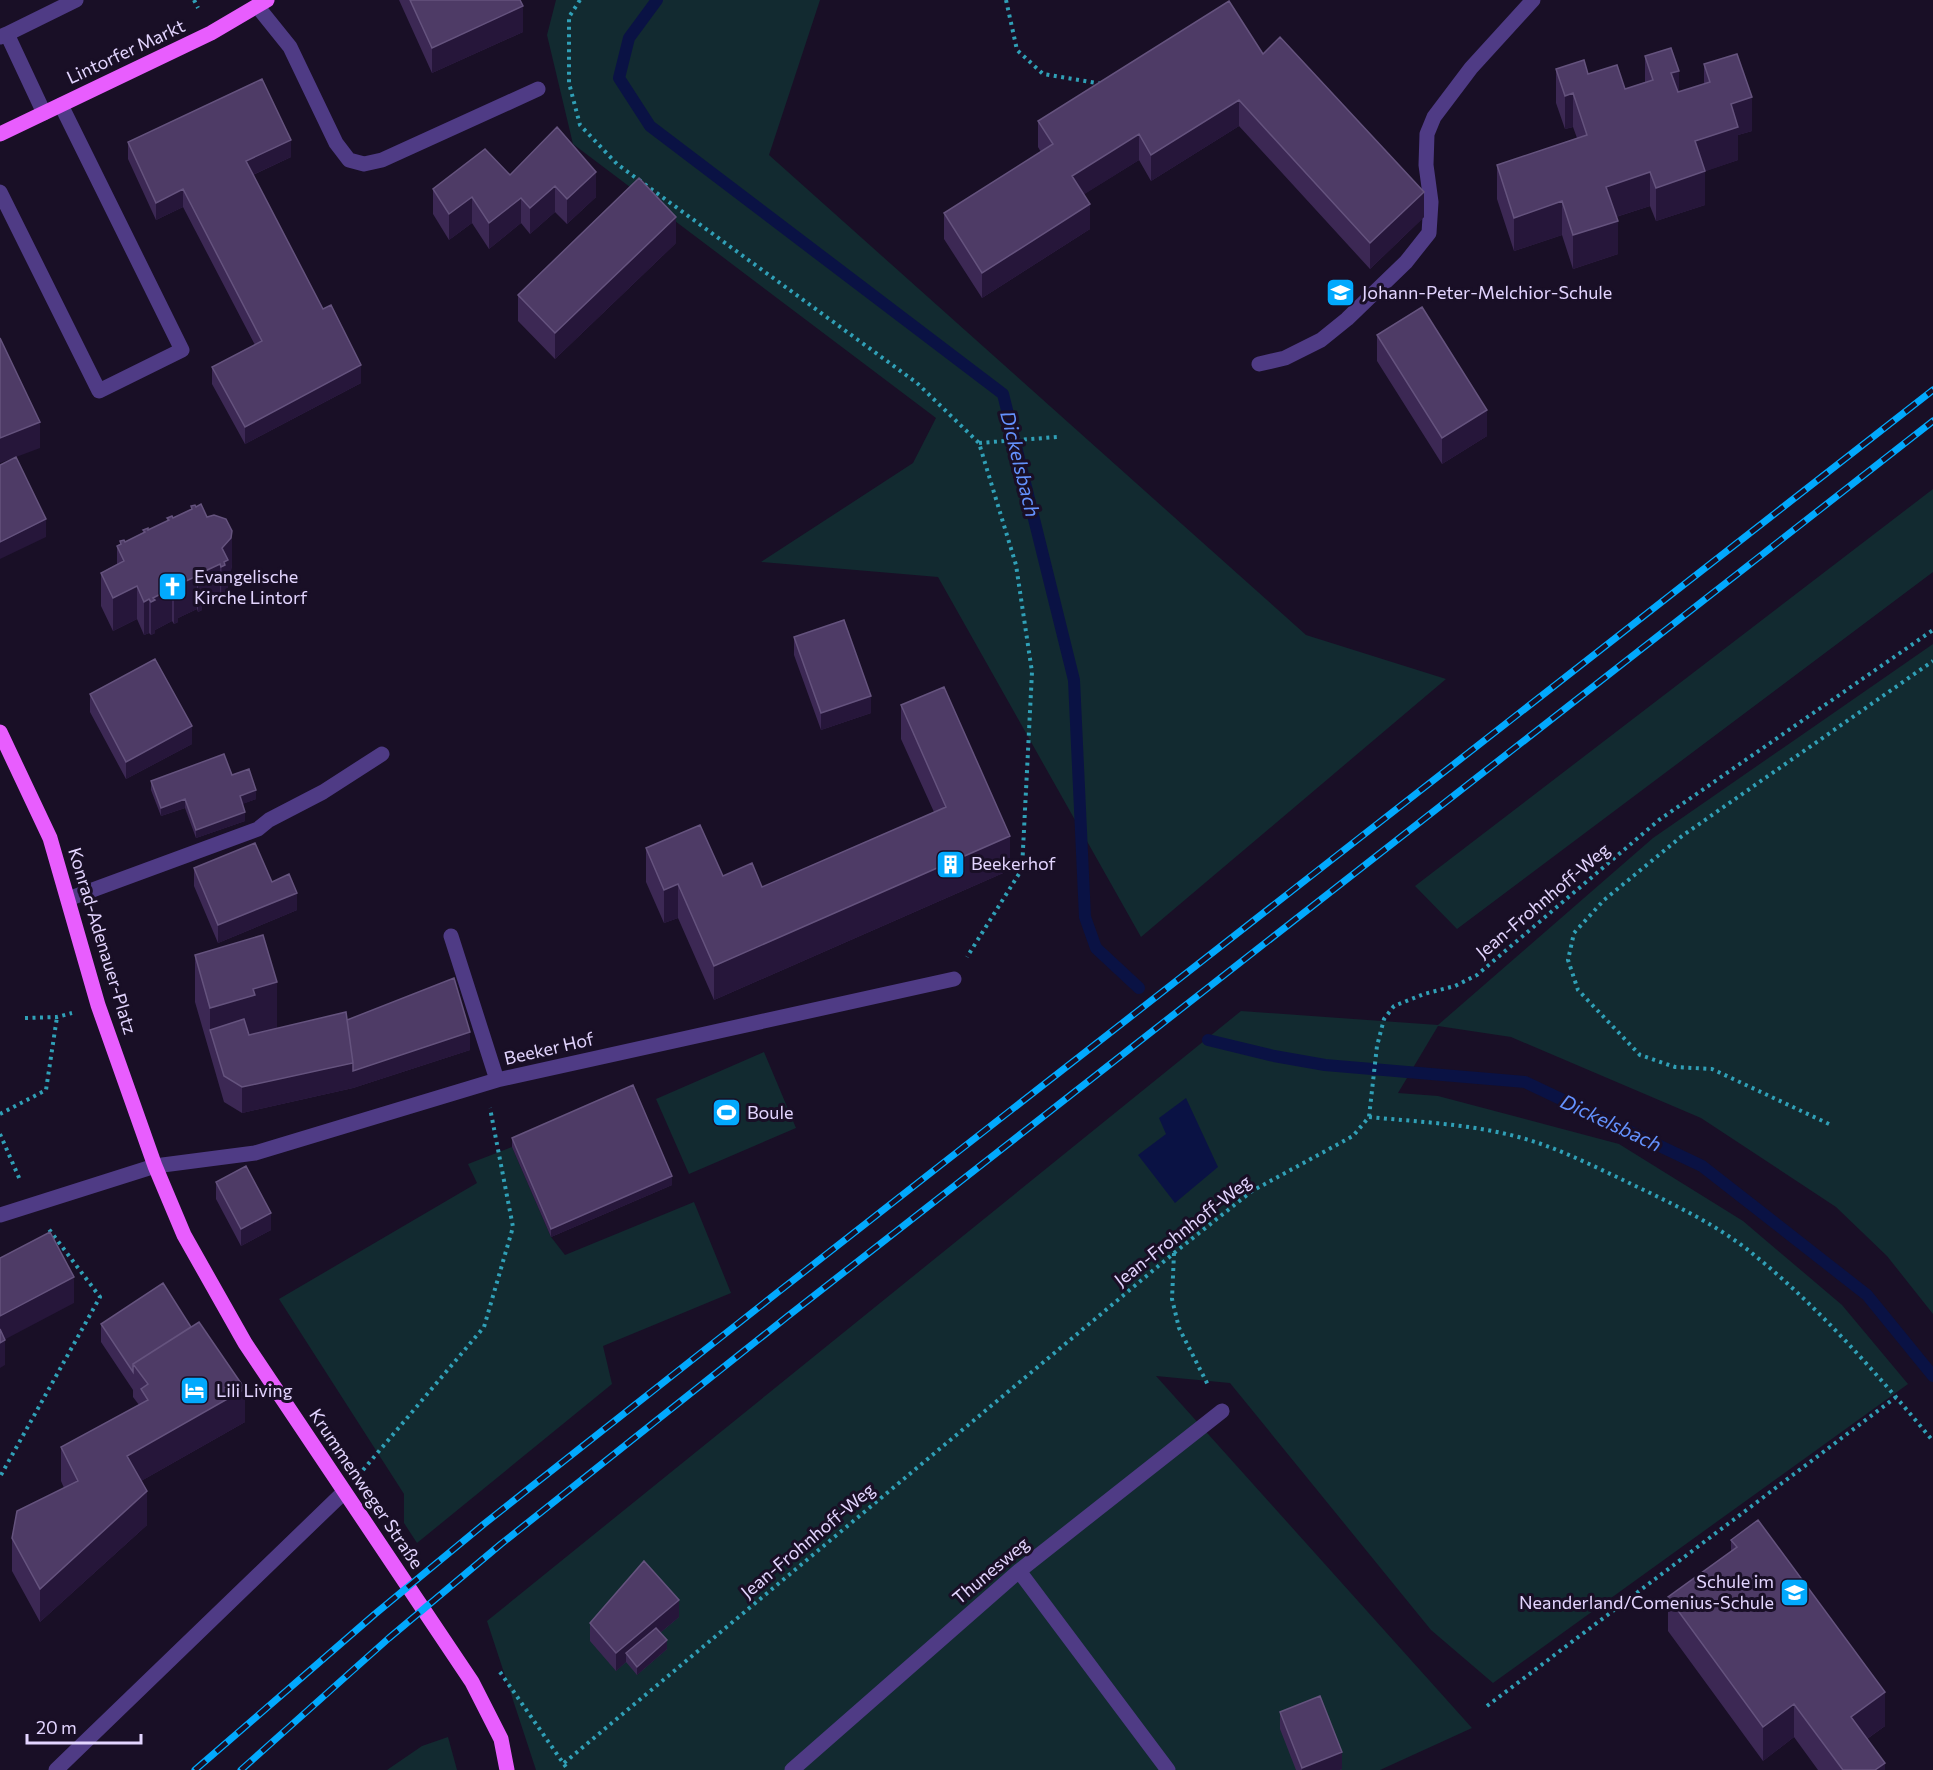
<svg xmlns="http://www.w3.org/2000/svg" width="1933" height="1770" font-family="Commissioner,sans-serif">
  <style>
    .green { fill: #122a30 }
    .water { fill: #0a1244 }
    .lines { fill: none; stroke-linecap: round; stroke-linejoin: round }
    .stream { stroke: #0a1244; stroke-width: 12 }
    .path { stroke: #30a0b7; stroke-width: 4; stroke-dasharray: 3 4.5; stroke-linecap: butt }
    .minor { stroke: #4f3b85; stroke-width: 15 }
    .major { stroke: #e85dfe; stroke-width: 15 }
    .rail-casing { stroke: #02a9fd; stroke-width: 7 }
    .rail { stroke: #190f26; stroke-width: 4.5; stroke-dasharray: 14; stroke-linecap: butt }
    .wall { fill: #3c2854 }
    .shaded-wall { fill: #26163a }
    .building { fill: #4e3b66; stroke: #65537e; stroke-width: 1.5 }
    .labels { text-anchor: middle; stroke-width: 6; stroke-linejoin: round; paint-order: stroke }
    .street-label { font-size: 18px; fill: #e3d5ff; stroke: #190f26 }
    .poi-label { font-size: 18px; fill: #e3d5ff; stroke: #190f26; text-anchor: start }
    .water-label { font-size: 20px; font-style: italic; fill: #6492fe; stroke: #190f26 }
  </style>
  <rect width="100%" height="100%" fill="#190f26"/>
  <!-- green -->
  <path class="green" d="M556,0H820L769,155L1306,635L1446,679L1141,937L938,577L761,562L913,463L936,418L573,144L547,35Z
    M1933,489V572L1457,929L1415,886Z
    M1933,644V1314L1887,1256L1836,1207L1701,1118L1511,1037L1438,1026L1398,1093L1438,1096L1619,1144L1743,1221L1842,1305L1908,1384L1493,1683L1431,1630L1230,1383L1156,1376L1472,1728L1380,1770H536L487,1621L1241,1011L1438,1025L1653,838Z
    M764,1052L796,1128L689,1174L656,1099Z
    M512,1147L551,1237L565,1255L694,1202L731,1293L603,1346L612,1384L417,1543L404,1523V1494L279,1299L477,1183L468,1164Z
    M448,1737L457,1770H387L422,1746Z"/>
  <!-- water -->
  <path class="water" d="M1186,1098L1218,1167L1175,1203L1138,1155L1166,1134L1159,1118Z"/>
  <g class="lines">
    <!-- stream -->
    <path class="stream" d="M657,0L629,38L619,78L650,126L1003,394L1074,680L1085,917L1096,948L1139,988
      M1208,1040L1274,1056L1325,1065L1525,1082L1702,1166L1867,1295L1933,1376"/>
    <!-- path -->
    <path class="path" d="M194,0L198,8
      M580,0L569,17V83L580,125L617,164L917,383L979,443L1016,565L1032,672L1022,869L967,957
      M1006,0L1017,50L1043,74L1102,84
      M979,443L1057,437
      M25,1018L57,1017L72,1013
      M0,1114L46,1090L57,1017
      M1369,1117C1420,1122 1472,1124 1522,1138C1555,1147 1587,1163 1619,1178C1664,1200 1714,1222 1753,1254C1820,1308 1878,1375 1933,1441
      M1829,1124L1712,1069L1675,1067L1640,1055L1578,990L1568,960L1574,933L1604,900L1682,836L1933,661
      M0,1134L20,1180
      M1174,1253L1172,1299L1179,1328L1209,1387
      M363,1470L484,1327L513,1227L490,1108
      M1,1475L100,1297L48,1228
      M500,1672L568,1770
      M1487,1706L1896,1397
      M564,1763L1174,1253L1252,1191L1353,1136L1369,1117L1377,1046L1384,1019L1394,1006L1424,994L1455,986L1477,975L1659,820L1933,630"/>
    <!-- minor -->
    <path class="minor" d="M257,6L290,47L336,143L349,160L364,164L382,160L538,89
      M7,34L76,0
      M0,37L7,34L44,113
      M0,192L99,391L182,350L61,105
      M1259,364L1285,358L1321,340L1347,319L1406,262L1429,233L1431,202L1426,165L1427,134L1434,117L1471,68L1533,0
      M68,899L258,829L269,820L323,792L382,754
      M451,936L497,1080
      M0,1215L155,1166L255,1153L497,1080L954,979
      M1019,1571L1168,1770
      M56,1770L344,1492
      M792,1770L1019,1571L1222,1411"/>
    <!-- major -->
    <path class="major" d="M0,134L211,33L267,0
      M0,732L50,838L98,1005L155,1166L184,1235L245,1343L472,1682L501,1739L507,1770"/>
    <defs>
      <path id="rail" d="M195,1770L375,1614L484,1524L773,1296L1933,390
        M241,1770L389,1638L501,1544L788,1316L1933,421"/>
    </defs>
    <!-- rail casing -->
    <use href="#rail" class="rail-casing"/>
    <!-- rail -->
    <use href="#rail" class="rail"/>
  </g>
  <!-- wall -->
  <path class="wall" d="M399,0H520L523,32L432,73Z
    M1263,54L1424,217L1370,269L1239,126L1151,181L1139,160L1084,194L1090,229L982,298L944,239V213L1041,152L1038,147V121Z
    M1645,56L1679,92L1704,84V64L1752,131L1738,135V160L1705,171V205L1656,221L1650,206L1616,217L1618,254L1573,269L1562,235L1514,251L1497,199V165L1577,138L1573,127L1565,129L1556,103V69L1588,74L1625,89L1645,82Z
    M557,127L596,197L567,224L555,212L530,234L521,223L489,249L472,223L449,240L433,214V189L510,175Z
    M128,142L291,157L253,175L361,383L245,444L212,384V367L255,345L183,207L156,220L128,159Z
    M676,243L555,359L518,321V295Z
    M1377,335L1487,436L1442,464L1377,361Z
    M191,506L196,507L207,517L232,564L231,571L228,574V593L225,595V599L221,600L220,598L202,606V610L198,612L197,609L178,618V622L174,624L172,621L155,630V633L151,635L149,633L144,635L137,619L113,631L101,606V573L117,564V546L120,544V541L125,542L143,533V530H148L167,521V518H173L191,509Z
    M794,637L871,713L821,730L794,655Z
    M90,694L192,744L126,779L90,712Z
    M901,705L1010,870L714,1000L678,918L664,923L646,882V848L723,876L762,887L934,812L901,739Z
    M232,775L256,799L242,804L245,821L196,838L185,808L161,816L151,790V781Z
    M194,868L272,882L297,910L218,943L194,886Z
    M195,955L277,1028L347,1020L470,1050L353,1088L242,1113L224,1102L195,1002Z
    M512,1138L672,1185L551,1237L512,1147Z
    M216,1182L271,1230L241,1246L216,1199Z
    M101,1324L245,1422L141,1481L147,1525L40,1622L12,1571V1538L64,1488L61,1481V1447L139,1405L133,1397V1390L101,1342Z
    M1731,1540L1885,1726L1867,1739L1885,1770H1818L1794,1737L1763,1761L1668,1631V1597L1731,1552Z
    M679,1617L660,1633L667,1649L637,1675L626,1662L616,1671L590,1641V1623Z
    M1280,1712L1342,1769L1340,1770H1296L1280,1729Z"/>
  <!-- shaded-wall -->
  <path class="shaded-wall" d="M523,6V32L432,73V48Z
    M1679,71V105L1671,73Z
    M1573,93V127L1565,129V96Z
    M1752,97V131L1738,135V160L1695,175V141L1731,104Z
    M1239,100V126L1151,181V155Z
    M1139,134V160L1072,202V176Z
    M291,140V157L246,178V161Z
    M1705,171V205L1656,221V188Z
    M596,172V197L567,224V199Z
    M1650,172V206L1606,220V187Z
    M555,186V212L530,234V208Z
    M183,189V207L156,220V203Z
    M1424,192V217L1370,269V243Z
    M472,197V223L449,240V214Z
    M521,198V223L489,249V223Z
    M1562,201V235L1514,251V218Z
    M1090,204V229L982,298V273Z
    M676,217V243L555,359V333Z
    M1618,221V254L1573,269V235Z
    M361,365V383L245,444V427Z
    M1487,410V436L1442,464V438Z
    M40,422V448L0,463V438Z
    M46,519V537L0,559V542Z
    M232,531V564L231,571L228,574V593L225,595V599L221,600L222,548Z
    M220,564V598L202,606V610L198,612V578L201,573Z
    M197,576V609L178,618V622L174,624V590L177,585Z
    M137,586V619L113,631V598Z
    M172,588V621L155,630V633L151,635V602L153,598Z
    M149,599V633L144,635V602Z
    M871,696V713L821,730V713Z
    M192,726V744L126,779V762Z
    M256,790V799L240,805V796Z
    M185,799V808L161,816V808Z
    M245,812V821L196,838V830Z
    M1010,836V870L714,1000V966Z
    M678,884V918L664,923V890Z
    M297,893V910L218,943V925Z
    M277,982V1029L255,1036L210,1030V1008L253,989Z
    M470,1032V1050L353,1088V1071Z
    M353,1063V1088L242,1113V1087Z
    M672,1176V1185L551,1237V1229Z
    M271,1213V1230L241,1246V1229Z
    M74,1277V1303L0,1342V1316Z
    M5,1340V1365L0,1368V1343Z
    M245,1389V1422L127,1489V1456Z
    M147,1491V1525L40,1622V1589Z
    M679,1600V1617L630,1658L626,1653V1662L616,1671V1653Z
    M667,1640V1649L637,1675V1667Z
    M1885,1692V1726L1851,1750V1717Z
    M1794,1704V1737L1763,1761V1727Z
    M1342,1752V1769L1340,1770H1302V1768Z
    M1885,1763V1770H1875Z"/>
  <!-- building -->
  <path class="building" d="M410,0H520L523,6L432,48Z
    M1229,1L1263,54L1280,37L1424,192L1370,243L1239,100L1151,155L1139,134L1072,176L1090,204L982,273L944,213L1053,144L1038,121Z
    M1671,48L1679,71L1671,73L1678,92L1710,82L1704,64L1737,54L1752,97L1731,104L1738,127L1695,141L1705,171L1656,188L1650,172L1606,187L1618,221L1573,235L1562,201L1514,218L1497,165L1587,135L1573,93L1565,96L1556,69L1584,60L1588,74L1617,65L1625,89L1653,80L1645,56Z
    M262,79L291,140L246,161L323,309L331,305L361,365L245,427L212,367L262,341L183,189L156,203L128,142Z
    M557,127L596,172L567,199L555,186L530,208L521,198L489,223L472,197L449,214L433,189L485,149L510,175Z
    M639,178L676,217L555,333L518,295Z
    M1422,307L1487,410L1442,438L1377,335Z
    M0,338L40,422L0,438Z
    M16,457L46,519L0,542V465Z
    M201,504L207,517L214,515L226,519L232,531L231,538L222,548L228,560L224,562L225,565L221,567L220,564L201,573L202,576L198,578L197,576L177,585L178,588L174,590L172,588L153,598L155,600L151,602L149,599L144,602L137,586L113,598L101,573L124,561L117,546L121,544L120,541L124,540L125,542L145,532L143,530L148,528V530L169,520L167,518L172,516L173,518L192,509L191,506L195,505L196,507Z
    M844,620L871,696L821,713L794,637Z
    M155,659L192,726L126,762L90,694Z
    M944,687L1010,836L714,966L678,884L664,890L646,848L700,825L723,876L752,863L762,887L946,807L901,705Z
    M224,754L232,775L249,769L256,790L240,796L245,812L196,830L185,799L161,808L151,781Z
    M255,843L272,882L289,874L297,893L218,925L194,868Z
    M263,935L277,982L253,989L255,995L210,1008L195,955Z
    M454,978L470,1032L353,1071V1063L347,1020Z
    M346,1012L353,1063L242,1087L224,1076L210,1030L244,1019L249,1035Z
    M633,1085L672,1176L551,1229L512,1138Z
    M246,1166L271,1213L241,1229L216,1182Z
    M50,1232L74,1277L0,1316V1258Z
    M163,1283L191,1327L133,1364V1372L101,1324Z
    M199,1322L245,1389L127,1456L147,1491L40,1589L12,1538L17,1511L78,1481L61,1447L148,1400L141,1389L148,1384L133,1364Z
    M0,1329L5,1340L0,1343Z
    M1758,1520L1885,1692L1851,1717L1885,1763L1875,1770H1843L1794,1704L1763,1727L1668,1597L1737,1547L1731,1540Z
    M644,1561L679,1600L616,1653L590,1623Z
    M656,1628L667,1640L637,1667L626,1653Z
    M1320,1696L1342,1752L1302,1768L1280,1712Z"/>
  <!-- icons -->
  <defs>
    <symbol id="school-square" viewBox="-11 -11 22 22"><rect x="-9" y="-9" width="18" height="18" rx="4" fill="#02a9fd" stroke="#190f26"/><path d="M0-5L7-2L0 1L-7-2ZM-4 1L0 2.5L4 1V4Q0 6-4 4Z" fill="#fff"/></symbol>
    <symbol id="church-square" viewBox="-11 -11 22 22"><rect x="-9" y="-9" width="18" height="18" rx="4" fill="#02a9fd" stroke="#190f26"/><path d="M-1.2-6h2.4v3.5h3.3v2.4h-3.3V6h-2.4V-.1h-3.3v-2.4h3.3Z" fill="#fff"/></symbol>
    <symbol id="building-square" viewBox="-11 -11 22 22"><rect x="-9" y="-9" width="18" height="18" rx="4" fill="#02a9fd" stroke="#190f26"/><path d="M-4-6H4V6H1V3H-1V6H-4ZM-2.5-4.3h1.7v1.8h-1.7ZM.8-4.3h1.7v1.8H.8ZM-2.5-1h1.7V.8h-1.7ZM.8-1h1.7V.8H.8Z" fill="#fff"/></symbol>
    <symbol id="stadium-square" viewBox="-11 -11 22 22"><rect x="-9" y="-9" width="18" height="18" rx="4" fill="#02a9fd" stroke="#190f26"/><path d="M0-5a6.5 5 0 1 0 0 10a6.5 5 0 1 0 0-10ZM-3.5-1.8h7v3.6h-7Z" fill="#fff"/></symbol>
    <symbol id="hotel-square" viewBox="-11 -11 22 22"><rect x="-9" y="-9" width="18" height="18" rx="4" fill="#02a9fd" stroke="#190f26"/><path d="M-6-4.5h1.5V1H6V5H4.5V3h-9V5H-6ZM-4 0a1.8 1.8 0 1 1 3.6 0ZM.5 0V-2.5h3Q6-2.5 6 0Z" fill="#fff"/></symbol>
  </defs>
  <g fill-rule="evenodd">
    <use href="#school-square" x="1324" y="276" width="33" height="33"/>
    <use href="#church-square" x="156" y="570" width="33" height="33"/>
    <use href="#building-square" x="934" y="848" width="33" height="33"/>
    <use href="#stadium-square" x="710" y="1096" width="33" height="33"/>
    <use href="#hotel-square" x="178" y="1374" width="33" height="33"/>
    <use href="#school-square" x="1778" y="1576" width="33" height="33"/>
  </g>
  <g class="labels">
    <!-- street labels -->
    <g class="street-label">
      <text transform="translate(126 52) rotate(-25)" y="6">Lintorfer Markt</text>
      <text transform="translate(1543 901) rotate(-40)" y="6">Jean-Frohnhoff-Weg</text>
      <text transform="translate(102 941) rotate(73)" y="6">Konrad-Adenauer-Platz</text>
      <text transform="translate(549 1049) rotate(-13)" y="6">Beeker Hof</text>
      <text transform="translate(1183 1231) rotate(-38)" y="6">Jean-Frohnhoff-Weg</text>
      <text transform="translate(366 1489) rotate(56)" y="6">Krummenweger Straße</text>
      <text transform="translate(808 1541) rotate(-40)" y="6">Jean-Frohnhoff-Weg</text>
      <text transform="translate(991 1571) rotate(-40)" y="6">Thunesweg</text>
    </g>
    <!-- poi labels -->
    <g class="poi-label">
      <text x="1362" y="299">Johann-Peter-Melchior-Schule</text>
      <text x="194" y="583">Evangelische<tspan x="194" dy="21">Kirche Lintorf</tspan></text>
      <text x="971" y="870">Beekerhof</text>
      <text x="747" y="1119">Boule</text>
      <text x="216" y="1397">Lili Living</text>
      <text x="1774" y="1588" text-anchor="end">Schule im<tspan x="1774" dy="21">Neanderland/Comenius-Schule</tspan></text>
    </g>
    <!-- water labels -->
    <g class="water-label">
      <text transform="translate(1020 464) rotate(76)" y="7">Dickelsbach</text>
      <text transform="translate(1611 1123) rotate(25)" y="7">Dickelsbach</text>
    </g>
  </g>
  <!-- scale -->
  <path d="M27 1734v9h114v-9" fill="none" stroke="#e3d5ff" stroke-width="3"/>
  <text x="36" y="1734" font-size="18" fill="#e3d5ff" stroke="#190f26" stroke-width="4.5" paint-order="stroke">20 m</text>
</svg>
